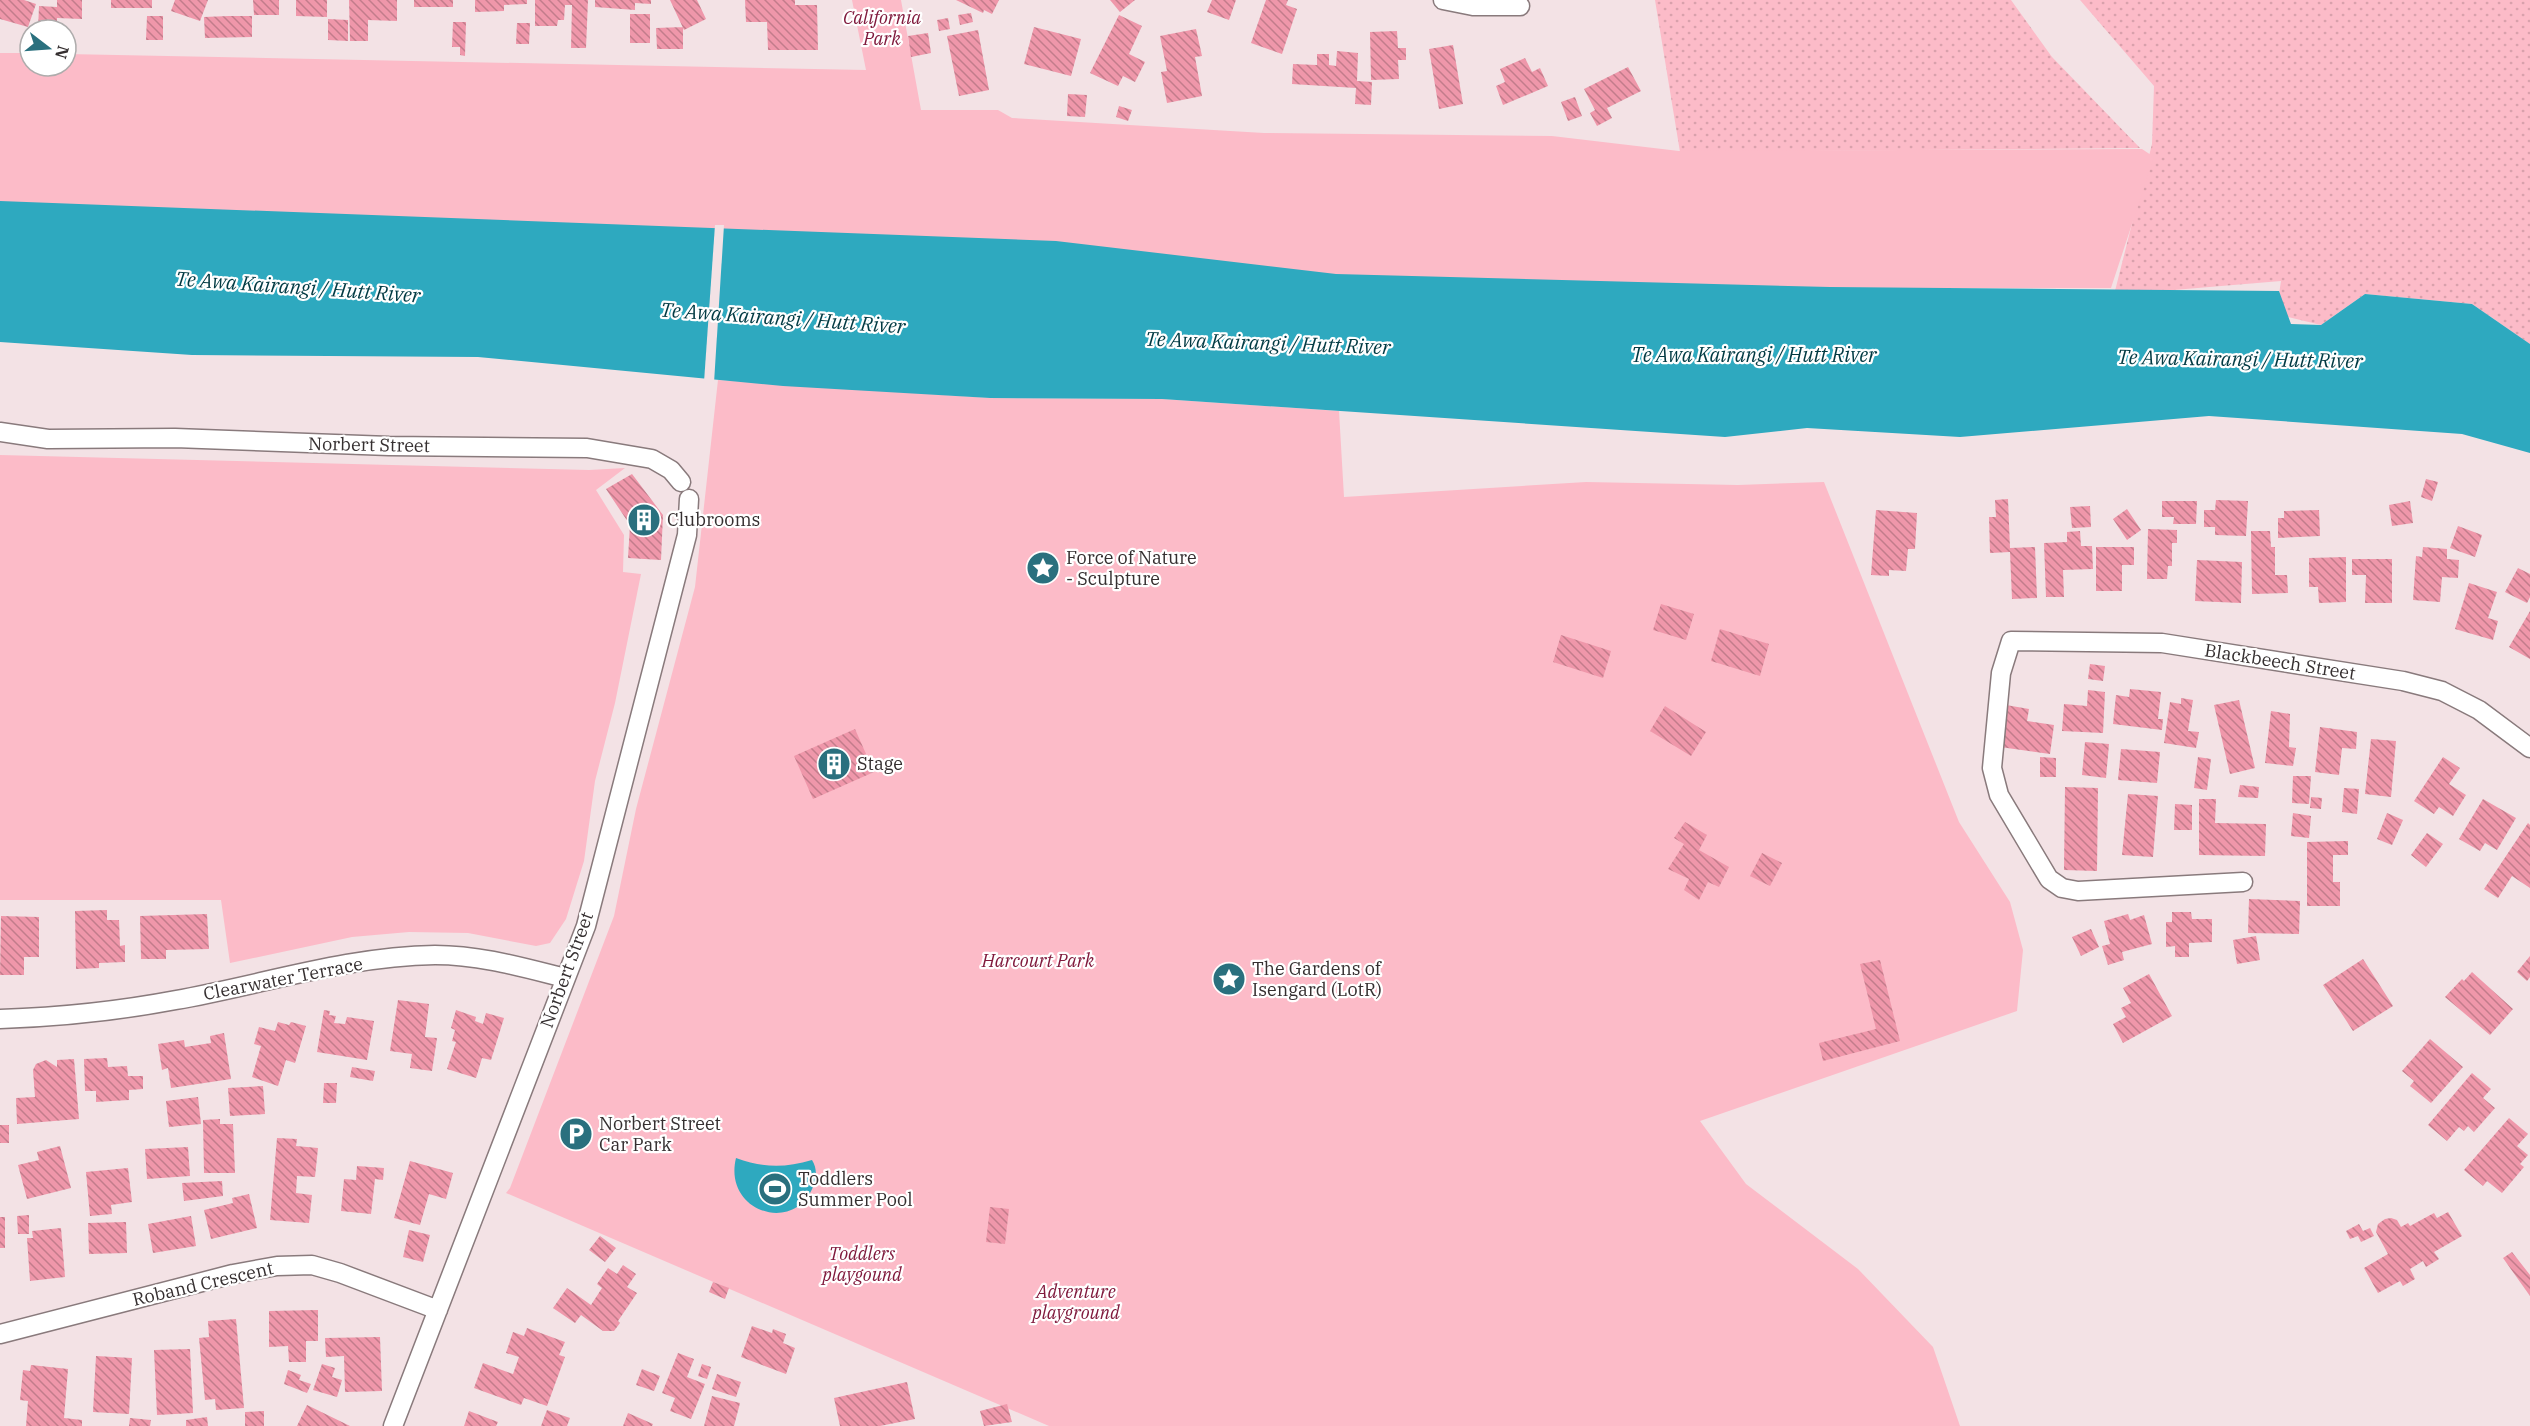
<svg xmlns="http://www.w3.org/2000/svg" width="2530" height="1426" font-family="'IBM Plex Serif',serif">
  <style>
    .grass { fill: url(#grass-dots) }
    .park { fill: #fcbbc8 }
    .water { fill: #2ea9bf }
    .pier { fill: #f3e2e5 }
    .building { fill: url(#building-back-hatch) }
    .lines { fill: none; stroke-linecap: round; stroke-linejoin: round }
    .street-casing { stroke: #897a7c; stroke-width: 21 }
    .street { stroke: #fff; stroke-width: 18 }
    .labels { text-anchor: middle; stroke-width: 4.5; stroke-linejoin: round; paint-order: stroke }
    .park-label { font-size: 18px; font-style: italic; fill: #801a3d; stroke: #fff }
    .street-label { font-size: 18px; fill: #352f30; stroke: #fff }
    .poi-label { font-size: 18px; fill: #352f30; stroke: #fff; text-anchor: start }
    .water-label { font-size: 20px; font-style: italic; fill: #013a43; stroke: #fff }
  </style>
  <defs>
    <pattern id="grass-dots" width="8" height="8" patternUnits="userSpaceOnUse" patternTransform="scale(1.5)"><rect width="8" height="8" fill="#fcbbc8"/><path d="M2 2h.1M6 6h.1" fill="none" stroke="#d9a1ac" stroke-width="1.8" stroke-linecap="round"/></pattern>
    <pattern id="building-back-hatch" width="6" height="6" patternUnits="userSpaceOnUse" patternTransform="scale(1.5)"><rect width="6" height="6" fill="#ef97aa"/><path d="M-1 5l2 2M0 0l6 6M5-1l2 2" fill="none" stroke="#c27c8b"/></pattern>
  </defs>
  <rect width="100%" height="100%" fill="#f3e2e5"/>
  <!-- grass -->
  <path class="grass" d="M1655,0H2011L2052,57L2140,148L1680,152Z
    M2080,0H2530V344L2472,304L2365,294L2321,325L2276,314L2281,281L2114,295L2152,144L2154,86Z"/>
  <!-- park -->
  <path class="park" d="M852,0H901L921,110H998L1012,118L1264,133L1552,136L1679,151L2142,149L2154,157L2111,288H1527L0,209V53H30V66H66V54L866,70Z
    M718,380L990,398L1162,399L1339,411L1344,497L1586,482L1738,485L1824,482L1959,822L2010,902L2023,950L2017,1011L1700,1121L1746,1184L1858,1269L1933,1347L1960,1426H1049L506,1193L510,1188L614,916L636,809L695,587Z
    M0,455L589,470L625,468L596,490L624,535L623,572L641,574L615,703L595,781L584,861L566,919L550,943L536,946L468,933L409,932L352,937L230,963L221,900H0Z"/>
  <!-- water -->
  <path class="water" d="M0,201L1056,241L1336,274L1830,287L2279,291L2291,324L2321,325L2365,294L2472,304L2530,344V453L2462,434L2209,416L1960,437L1807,428L1725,437L1162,399L990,398L783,386L478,357L192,355L0,342Z
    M736,1158C763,1168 785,1168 812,1160C817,1168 817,1177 813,1187C793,1235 723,1211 736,1158Z"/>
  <!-- pier -->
  <path class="pier" d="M715,225H724L714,383L704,382Z"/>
  <!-- building -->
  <path class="building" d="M0,0H24L36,4L28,27L0,19Z
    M57,0H82V19L57,18V30H38L39,6L57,7Z
    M111,0H152V8H111Z
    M175,0H208L200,21L171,11Z
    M253,0H279V15H254Z
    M296,0H327V17L296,16Z
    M349,0H397V21L368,20V41H350Z
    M414,0H453V7H414Z
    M475,0H527V4L504,5V11L475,12Z
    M535,0H588L586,48H571L572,5H565L564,20H558L557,26H535Z
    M595,0H651V4L635,3V10L595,7Z
    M670,0H697L706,19L684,30Z
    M745,0H795V5H817L818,50H768L767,22H746Z
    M956,0H999L992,14L984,10L983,13Z
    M1110,0H1135L1120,12Z
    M1212,0H1236L1229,20L1207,12Z
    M1266,0H1288L1286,5L1297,9L1282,54L1251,43Z
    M971,13L973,22L960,25L958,15Z
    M630,14H650V43H630Z
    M1119,15L1142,26L1129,54L1145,62L1135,82L1123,76L1118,86L1090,73Z
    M147,16H163V40H146Z
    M229,16H252V37L205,38L204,17Z
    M948,18L950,29L939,31L937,20Z
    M328,19L348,20V41L328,40Z
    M453,22H466L465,56L460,55V47H452Z
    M517,23H530L529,44H516Z
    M683,27V49H657L656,28Z
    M1034,27L1081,39L1071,76L1024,64Z
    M1196,29L1202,56L1195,57L1202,96L1167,103L1161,72L1167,71L1160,36Z
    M978,30L989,90L959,96L947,36Z
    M1397,31L1398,48H1406V60H1398L1399,79L1371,80L1370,32Z
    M928,33L931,53L911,57L908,36Z
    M1453,45L1463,104L1439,109L1429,49Z
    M1337,51L1358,53L1357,81L1372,82L1371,105L1355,104L1356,88L1292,84L1293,64L1317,65V54H1329V65L1336,66Z
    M1525,58L1532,72L1540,68L1548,86L1503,105L1496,86L1505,82L1500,69Z
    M1628,67L1641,91L1607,108L1612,118L1597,126L1590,113L1595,110L1584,89Z
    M1068,94L1087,95L1085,117L1067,116Z
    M1575,97L1582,116L1568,121L1561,102Z
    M1119,106L1132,110L1128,121L1116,117Z
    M632,474L663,515L661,560L628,558L630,525L606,489Z
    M2426,479L2438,482L2432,501L2421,497Z
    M2008,499L2010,548L2035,547L2037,598L2012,599L2010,552L1990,553L1989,517H1996L1995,500Z
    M2216,500L2248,501L2246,536L2215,535V527H2204V510H2215Z
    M2162,501H2197L2196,524H2173L2174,517H2162Z
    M2410,501L2413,523L2392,526L2389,505Z
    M2090,506L2091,527L2072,528L2070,507Z
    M2127,509L2141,530L2127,540L2113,519Z
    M1876,510L1917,513L1915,549H1908L1906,571L1889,570V576L1871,575Z
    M2319,510L2320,536L2278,538V518H2284V511Z
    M2458,526L2482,535L2475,557L2450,548Z
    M2148,529L2177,530V543H2172V566H2168L2167,579H2147Z
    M2080,531L2081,546H2092L2093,569L2063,570L2064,597H2046L2044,543L2067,542V532Z
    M2251,531H2270L2271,547H2275V575H2287L2288,593L2252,594Z
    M2096,547H2134V565H2122V591H2096Z
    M2423,547L2447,549V559L2459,560L2458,578L2442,577L2440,602L2413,600L2416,556L2422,557Z
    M2346,557V602L2319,603L2318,587H2309V558Z
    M2352,559H2392V603H2365L2366,575H2352Z
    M2197,560L2242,562L2241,603L2195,601Z
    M2518,568L2530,574V597L2527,603L2505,592Z
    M2469,583L2497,592L2488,618L2498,621L2493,640L2455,629Z
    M1661,604L1694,614L1686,640L1653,630Z
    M2530,611V659L2509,647Z
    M1720,629L1769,644L1760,676L1711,661Z
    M1561,635L1611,651L1603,678L1553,662Z
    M2090,664L2105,666L2103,681L2088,679Z
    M2130,689L2161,692L2158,719H2163L2162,730L2113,724L2116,695L2129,697Z
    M2088,690L2105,692L2103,733L2062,731L2064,704L2087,706Z
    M2181,698L2193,700L2188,731L2199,732L2196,748L2164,743L2170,702L2181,704Z
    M2239,700L2255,768L2230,774L2214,705Z
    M2006,705L2029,709L2027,721L2054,725L2050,754L2000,747Z
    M1665,706L1706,732L1691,756L1650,731Z
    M2271,711L2290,714L2289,747L2296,748L2293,766L2265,763Z
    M2320,727L2357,732L2356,749L2342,748L2339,775L2315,772Z
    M855,729L874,772L813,799L794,756Z
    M2371,739L2396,741L2391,797L2365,794Z
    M2085,742L2109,744L2106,778L2082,775Z
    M2121,749L2160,752L2157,783L2118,780Z
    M2040,757L2056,758V777H2040Z
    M2198,757L2211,759L2207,790L2194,788Z
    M2443,757L2460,768L2449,784L2466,795L2453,816L2439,807L2434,814L2414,801Z
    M2293,776H2311L2309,804L2292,803Z
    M2240,785L2259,787L2258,798L2238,797Z
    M2065,787L2098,788L2097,871L2064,870Z
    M2344,788L2359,789L2357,814L2342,812Z
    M2128,794L2158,796L2153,857L2122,855Z
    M2311,797L2322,798L2321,809L2310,808Z
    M2199,799H2216L2215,823L2266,824L2265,856L2199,855Z
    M2483,799L2516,818L2497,850L2485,843L2480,851L2459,839Z
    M2175,804L2192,805V830H2174Z
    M2293,813L2311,816L2309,838L2291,836Z
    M2387,813L2403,820L2392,845L2377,839Z
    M1685,822L1707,835L1699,850L1729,867L1719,887L1708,882L1699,900L1684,890L1689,879L1668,869L1684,844L1674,838Z
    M2528,823L2530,825V888L2512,876L2498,898L2484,889Z
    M2427,833L2443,844L2426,867L2411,855Z
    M2348,841V855H2333V882H2340V906H2307V842Z
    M1762,853L1782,863L1770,886L1750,876Z
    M2249,899L2300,901L2299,934L2248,933Z
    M107,910V920H119L120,946L125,945V962L99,963V968L76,969L75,911Z
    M2172,912H2191L2192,919H2212V942L2189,943V957H2175V946L2166,947V922H2172Z
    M207,914L209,949L166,950V959H141L140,916Z
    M2128,914L2130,920L2144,915L2152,944L2122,952L2124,960L2108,965L2102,946L2110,944L2104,921Z
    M1,916L39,917V957H24V975H0Z
    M2091,929L2099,947L2081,956L2072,937Z
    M2256,936L2260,960L2237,964L2233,940Z
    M2530,956V977L2527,981L2517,972Z
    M2363,959L2393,1006L2353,1031L2323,985Z
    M1880,960L1900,1041L1823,1061L1819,1043L1876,1029L1860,964Z
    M2472,972L2513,1009L2490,1035L2445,997L2462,979L2464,981Z
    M2149,974L2172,1016L2123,1043L2113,1024L2126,1017L2121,1008L2131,1003L2123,988Z
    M398,1000L429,1004L425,1037L437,1038L432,1071L410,1068L412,1054L390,1051Z
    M324,1010L330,1011L329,1015L336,1016L334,1023L345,1024L347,1017L374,1021L367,1060L317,1052Z
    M456,1010L476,1017L475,1021L483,1024L486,1013L504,1018L491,1060L482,1058L476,1078L447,1069L456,1042L452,1041L455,1030L451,1028Z
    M278,1022L289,1025L291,1022L306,1026L295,1063L286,1060L278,1086L252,1077L261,1046L254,1044L259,1027L275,1031Z
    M224,1033L231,1079L171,1088L168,1068L162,1070L158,1044L184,1040L185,1047L211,1043L210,1036Z
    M2430,1039L2463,1067L2431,1103L2410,1086L2414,1081L2402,1071Z
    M107,1058L108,1067L127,1066L128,1076H143V1089L129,1090V1100L96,1102V1091H85L84,1059Z
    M74,1059L79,1119L17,1124L16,1098L35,1097L33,1070L36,1064L46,1060L57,1067V1060Z
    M352,1067L375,1071L373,1081L350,1077Z
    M2472,1073L2491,1089L2483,1098L2495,1108L2474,1132L2468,1126L2464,1131L2459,1127L2447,1141L2428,1125Z
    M324,1083H337L336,1103H323Z
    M263,1086L265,1114L230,1116L228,1088Z
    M198,1097L201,1124L169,1127L166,1101Z
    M2509,1118L2528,1134L2517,1146L2528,1155L2520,1164L2524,1167L2502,1193L2487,1181L2483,1186L2464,1170Z
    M220,1119V1124H233L235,1173H204L203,1120Z
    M0,1125H9V1143H0Z
    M277,1138L297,1139L296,1146L318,1148L315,1177L297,1176L296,1193L312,1195L309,1223L270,1220Z
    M60,1146L71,1188L27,1199L18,1165L39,1160L37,1152Z
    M188,1147L190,1176L147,1179L145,1149Z
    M410,1161L453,1173L446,1199L429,1194L420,1225L394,1218Z
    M357,1166L384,1168L383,1180L375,1179L371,1214L341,1211L344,1179L356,1180Z
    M128,1168L132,1202L111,1205L112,1214L90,1216L86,1172Z
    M222,1181L223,1196L184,1201L182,1183Z
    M249,1194L257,1228L211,1239L204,1210L233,1203L232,1198Z
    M990,1207L1009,1209L1005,1244L986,1242Z
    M2448,1212L2462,1236L2434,1252L2439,1259L2426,1267L2423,1261L2410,1269L2415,1279L2403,1286L2400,1281L2378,1293L2364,1268L2388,1254L2376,1232L2378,1224L2385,1219L2391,1218L2397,1220L2401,1227L2408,1223L2410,1226L2434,1213L2437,1218Z
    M29,1215V1234H18L17,1216Z
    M191,1216L196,1246L153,1253L148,1224Z
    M0,1217H5V1248H0Z
    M126,1222L127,1253L89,1254L88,1223Z
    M2359,1224L2363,1231L2370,1228L2374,1236L2361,1242L2358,1236L2350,1239L2346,1231Z
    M61,1228L65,1277L30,1281L27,1238H33L32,1231Z
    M409,1230L430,1235L423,1262L403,1257Z
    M600,1236L616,1248L605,1262L589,1250Z
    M2512,1252L2530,1275V1296L2503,1258Z
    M623,1265L636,1274L627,1287L637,1293L618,1321L620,1323L614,1331H603L581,1315L575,1323L553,1308L567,1288L591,1305L602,1288L597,1284L608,1268L617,1274Z
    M713,1282L729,1288L725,1299L709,1292Z
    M318,1310V1341H306V1362H289L288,1346L269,1347V1311Z
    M236,1319L244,1408L216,1410L215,1399L205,1400L199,1338L209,1337L208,1321Z
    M752,1326L772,1333L773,1329L786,1334L783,1343L795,1348L786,1374L741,1357Z
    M527,1328L565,1342L559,1355L565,1357L547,1406L524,1398L521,1405L474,1388L483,1363L513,1374L519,1357L506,1353L513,1332L524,1336Z
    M380,1337L382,1391L345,1392L344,1356L326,1357L325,1338Z
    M190,1349L193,1413L157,1415L154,1350Z
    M678,1353L694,1359L687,1377L705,1384L691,1419L670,1411L675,1398L662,1393Z
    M96,1356L132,1358L129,1414L93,1412Z
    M322,1364L335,1368L332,1377L342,1380L337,1397L313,1390Z
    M702,1364L711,1367L707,1379L698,1376Z
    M31,1365L68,1369L64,1418L82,1420V1426H26L28,1401L20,1400L23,1370L30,1371Z
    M642,1369L660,1376L654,1391L636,1385Z
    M288,1370L301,1375L299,1380L311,1384L307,1393L284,1384Z
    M717,1374L741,1382L736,1397L712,1389Z
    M907,1382L915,1419L880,1426H840L834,1398Z
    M712,1396L740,1403L734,1426H704Z
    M1007,1404L1012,1422L984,1426L980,1411Z
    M307,1405L350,1426H297Z
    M547,1410L570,1418L567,1426H541Z
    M264,1411V1426H245V1412Z
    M469,1411L498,1422L496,1426H464Z
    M628,1413L653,1424L652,1426H623Z
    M207,1417L208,1426H186V1420Z
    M130,1418L151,1420L150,1426H129Z"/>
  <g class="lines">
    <defs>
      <path id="street" d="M1443,0L1473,6H1520
        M0,432L48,439L175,438L389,446L587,448L652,459L671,470L681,482
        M2243,882L2078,891L2062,888L2049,879L1999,795L1992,768L2001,673L2011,641L2162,643L2403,681L2442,691L2479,710L2530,748
        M0,1019C59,1017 118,1011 176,1000C261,985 348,956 435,955C480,955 521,967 565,978
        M0,1334L233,1274L277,1266L312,1265L340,1273L438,1310
        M393,1426L586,926L687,535L689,499"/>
    </defs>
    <!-- street casing -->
    <use href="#street" class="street-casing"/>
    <!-- street -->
    <use href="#street" class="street"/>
  </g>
  <!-- icons -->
  <defs>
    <symbol id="building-disc" viewBox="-11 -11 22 22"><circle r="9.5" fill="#2a707e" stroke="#fff"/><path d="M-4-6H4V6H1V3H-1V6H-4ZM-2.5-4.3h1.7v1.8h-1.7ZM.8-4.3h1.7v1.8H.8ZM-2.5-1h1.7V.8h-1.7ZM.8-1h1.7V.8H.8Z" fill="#fff"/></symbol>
    <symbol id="sight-disc" viewBox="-11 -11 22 22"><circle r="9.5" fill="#2a707e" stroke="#fff"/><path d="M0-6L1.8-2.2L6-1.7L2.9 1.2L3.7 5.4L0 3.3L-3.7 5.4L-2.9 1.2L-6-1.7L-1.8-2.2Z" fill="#fff"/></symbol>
    <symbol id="parking-disc" viewBox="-11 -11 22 22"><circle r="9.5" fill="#2a707e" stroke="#fff"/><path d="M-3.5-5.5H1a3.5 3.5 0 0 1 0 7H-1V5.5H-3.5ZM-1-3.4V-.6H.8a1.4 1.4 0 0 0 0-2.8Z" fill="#fff"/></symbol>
    <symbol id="stadium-disc" viewBox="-11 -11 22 22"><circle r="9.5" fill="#2a707e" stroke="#fff"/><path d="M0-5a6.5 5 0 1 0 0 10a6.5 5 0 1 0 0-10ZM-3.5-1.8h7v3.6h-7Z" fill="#fff"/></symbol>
  </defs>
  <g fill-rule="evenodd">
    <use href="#building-disc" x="625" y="501" width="38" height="38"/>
    <use href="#sight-disc" x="1024" y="549" width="38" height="38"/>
    <use href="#building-disc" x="815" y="745" width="38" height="38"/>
    <use href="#sight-disc" x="1210" y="960" width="38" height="38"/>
    <use href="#parking-disc" x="557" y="1115" width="38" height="38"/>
    <use href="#stadium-disc" x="756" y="1170" width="38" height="38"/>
  </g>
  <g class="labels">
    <!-- park labels -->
    <g class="park-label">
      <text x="882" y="24">California<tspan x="882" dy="21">Park</tspan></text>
      <text x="1038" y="967">Harcourt Park</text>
      <text x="862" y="1260">Toddlers<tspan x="862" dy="21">playgound</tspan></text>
      <text x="1076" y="1298">Adventure<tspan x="1076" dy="21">playground</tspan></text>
    </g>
    <!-- street labels -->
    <g class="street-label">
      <text transform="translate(369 445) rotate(1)" y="6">Norbert Street</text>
      <text transform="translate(2280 662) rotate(9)" y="6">Blackbeech Street</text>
      <text transform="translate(567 970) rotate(-70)" y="6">Norbert Street</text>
      <text transform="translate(283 979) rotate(-11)" y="6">Clearwater Terrace</text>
      <text transform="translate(203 1284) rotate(-13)" y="6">Roband Crescent</text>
    </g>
    <!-- poi labels -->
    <g class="poi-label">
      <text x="667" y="526">Clubrooms</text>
      <text x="1066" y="564">Force of Nature<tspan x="1066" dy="21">- Sculpture</tspan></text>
      <text x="857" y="770">Stage</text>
      <text x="1252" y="975">The Gardens of<tspan x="1252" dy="21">Isengard (LotR)</tspan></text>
      <text x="599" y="1130">Norbert Street<tspan x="599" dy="21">Car Park</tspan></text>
      <text x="798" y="1185">Toddlers<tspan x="798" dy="21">Summer Pool</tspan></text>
    </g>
    <!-- water labels -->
    <g class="water-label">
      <text transform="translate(298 287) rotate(4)" y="7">Te Awa Kairangi / Hutt River</text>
      <text transform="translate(783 318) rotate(4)" y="7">Te Awa Kairangi / Hutt River</text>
      <text transform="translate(1268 343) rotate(2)" y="7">Te Awa Kairangi / Hutt River</text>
      <text x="1754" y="362">Te Awa Kairangi / Hutt River</text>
      <text transform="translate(2240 359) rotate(1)" y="7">Te Awa Kairangi / Hutt River</text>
    </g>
  </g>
  <!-- north arrow -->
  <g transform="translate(48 48) rotate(107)"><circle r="28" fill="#ffffff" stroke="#aeacac" stroke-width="1.5"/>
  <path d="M0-4.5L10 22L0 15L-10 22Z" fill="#2a707e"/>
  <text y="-9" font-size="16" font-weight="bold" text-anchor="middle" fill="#352f30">N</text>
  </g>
</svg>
